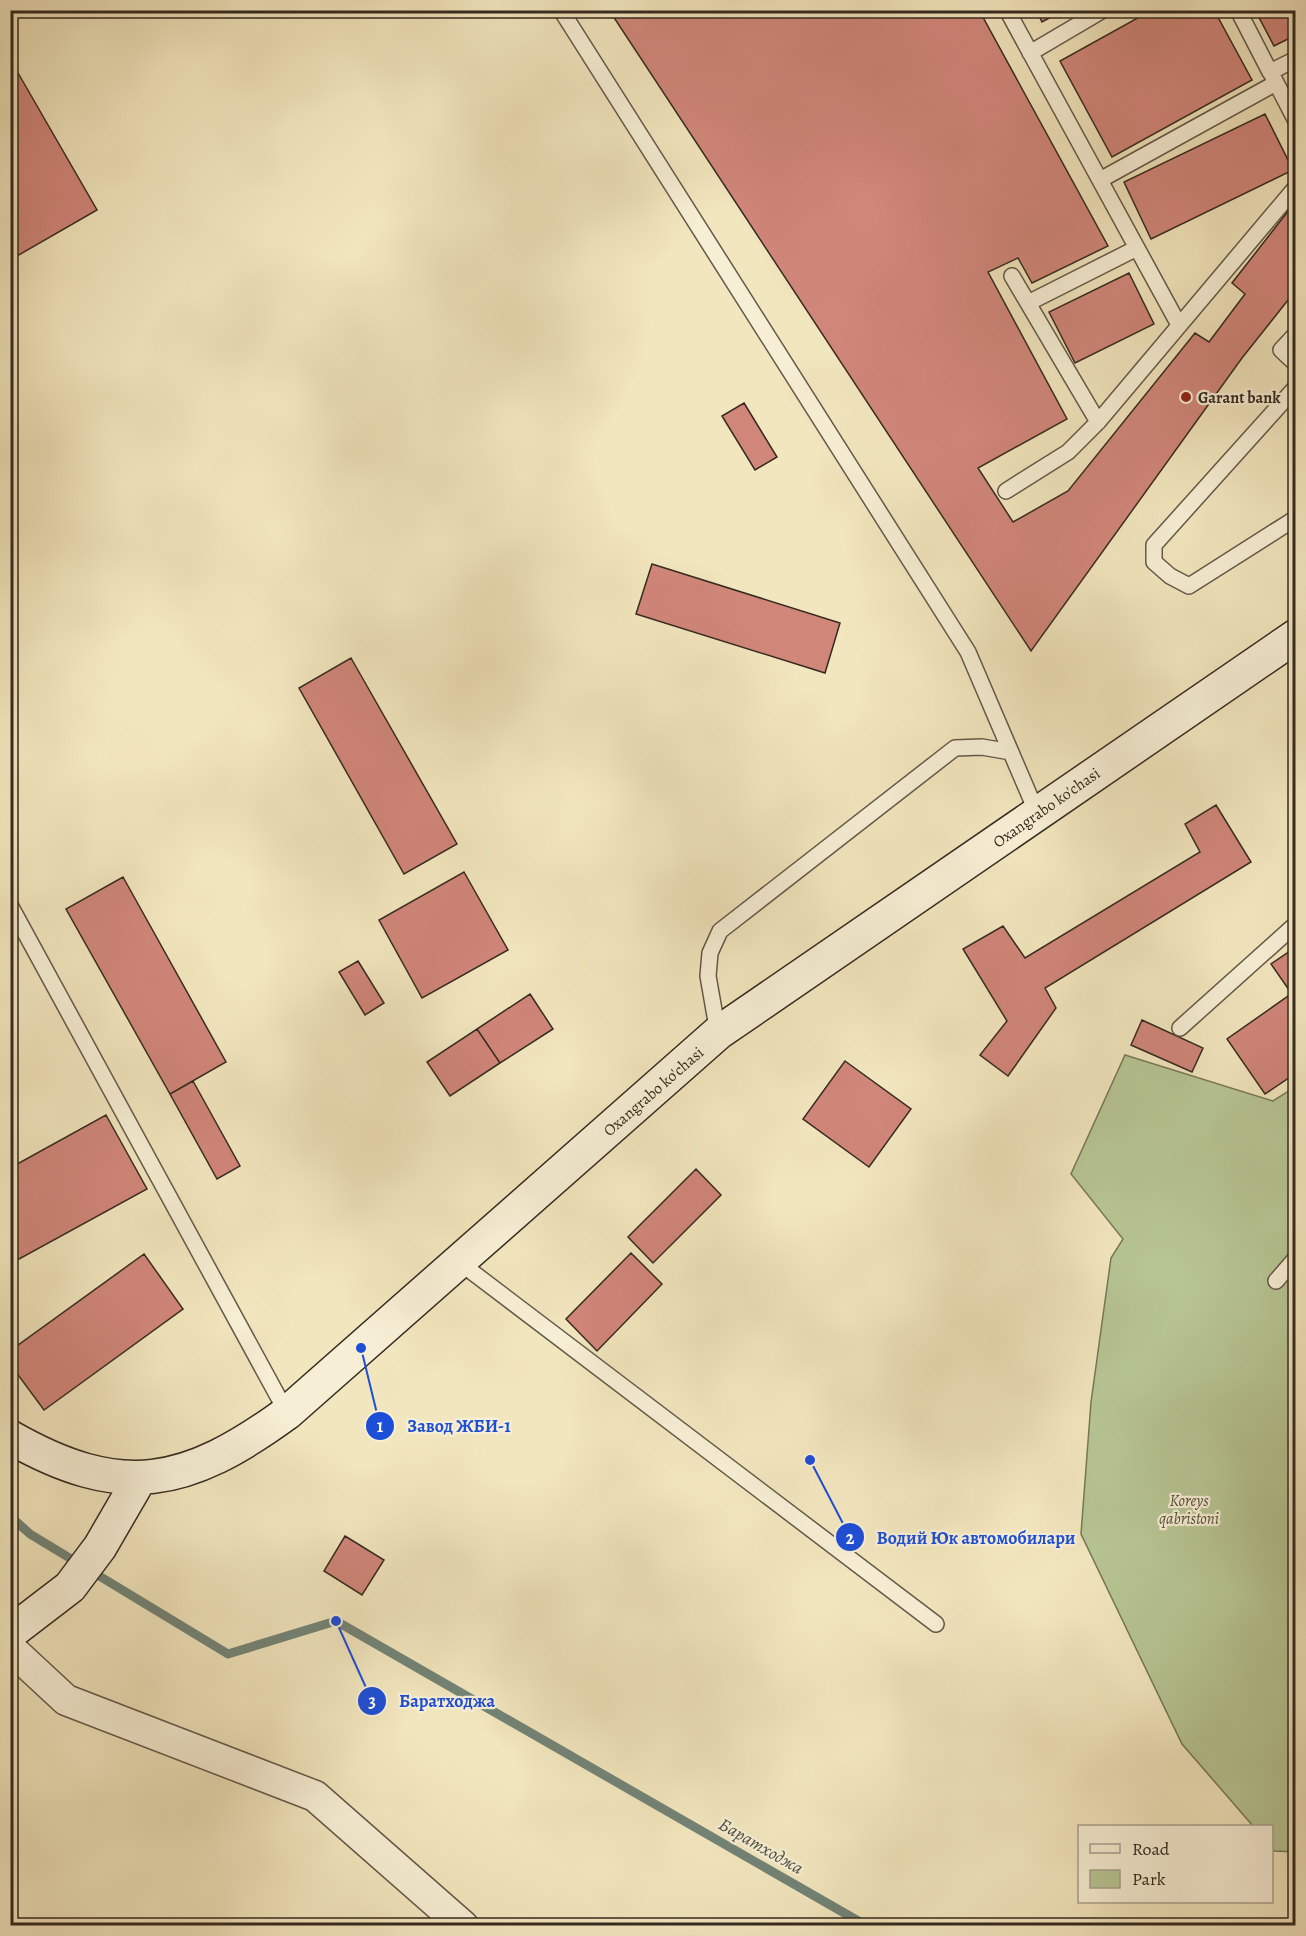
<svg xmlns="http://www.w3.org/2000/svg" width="1306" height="1936" font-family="Alegreya,serif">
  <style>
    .green { fill: #b7c694; stroke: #76785a; stroke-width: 1.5 }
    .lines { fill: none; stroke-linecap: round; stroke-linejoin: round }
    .stream { stroke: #728477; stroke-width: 9 }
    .building { fill: #d1867a; stroke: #352a20; stroke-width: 1.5 }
    .lane-casing { stroke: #645948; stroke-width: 18 }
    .street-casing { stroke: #645948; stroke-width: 33 }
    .secondary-casing { stroke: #352a20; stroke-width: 36 }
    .lane { stroke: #f7efd5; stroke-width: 15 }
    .street { stroke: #f7efd5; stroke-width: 30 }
    .secondary { stroke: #f7efd5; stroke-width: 33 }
    .poi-dot { fill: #8f2418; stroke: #f7efd5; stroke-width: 2 }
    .labels { text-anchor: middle; stroke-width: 4.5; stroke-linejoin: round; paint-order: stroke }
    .poi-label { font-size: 16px; font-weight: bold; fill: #352a20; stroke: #f7efd5; text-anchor: start }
    .street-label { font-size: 16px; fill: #352a20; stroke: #f7efd5 }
    .park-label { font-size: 16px; font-style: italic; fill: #56513d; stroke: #f7efd5 }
    .water-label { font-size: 18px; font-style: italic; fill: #4e5044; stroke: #f7efd5 }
    .leader { fill: none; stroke: #1d4ed8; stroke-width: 2 }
    .callout-dot { fill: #1d4ed8; stroke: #f7efd5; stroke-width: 2 }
    .mark-label { font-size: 18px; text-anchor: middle; font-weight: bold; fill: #fff }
    .callout-label { font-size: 18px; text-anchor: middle; font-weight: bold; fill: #1d4ed8; stroke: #f7efd5; stroke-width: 4.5; stroke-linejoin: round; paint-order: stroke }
  </style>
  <rect width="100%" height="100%" fill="#f2e6be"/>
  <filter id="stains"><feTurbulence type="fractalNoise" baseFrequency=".00333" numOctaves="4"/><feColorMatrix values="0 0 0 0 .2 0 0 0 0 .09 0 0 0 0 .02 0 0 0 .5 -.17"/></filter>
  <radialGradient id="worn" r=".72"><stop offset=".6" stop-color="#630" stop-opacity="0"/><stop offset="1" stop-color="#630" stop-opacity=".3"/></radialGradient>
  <!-- green -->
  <path class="green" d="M1125,1055L1273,1101L1295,1087V1852L1274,1851L1272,1848V1826H1253L1182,1744L1081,1534L1091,1402L1111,1258L1123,1239L1071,1174Z"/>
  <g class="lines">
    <!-- stream -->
    <path class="stream" d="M10,1516L30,1534L228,1654L336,1621L867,1926"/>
  </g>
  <!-- building -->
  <path class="building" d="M609,10H979L1108,246L1032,283L1018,258L988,272L1067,419L978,468L1013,522L1068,491L1195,333L1209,342L1245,294L1232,283L1296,201V290L1242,358L1031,651Z
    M1036,10H1064L1042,22Z
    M1152,10H1214L1252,80L1112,157L1060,61Z
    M1255,10H1296V35L1274,46Z
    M14,66L97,210L10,260V68Z
    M1265,114L1293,170L1151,239L1124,182Z
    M1129,273L1154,324L1075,363L1049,312Z
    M744,403L777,457L755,470L722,416Z
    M652,564L840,623L825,673L636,614Z
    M351,658L457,844L404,874L299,688Z
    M1216,805L1251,862L1045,988L1056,1008L1008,1076L980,1055L1007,1021L963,949L1003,926L1025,958L1200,852L1185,824Z
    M464,872L508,950L422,998L379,920Z
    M123,877L226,1062L170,1094L66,909Z
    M1296,947V1000L1271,964Z
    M358,961L384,1003L365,1015L339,972Z
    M530,994L553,1029L500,1063L477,1029Z
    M1291,994L1296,1000V1073L1265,1094L1227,1039Z
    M1142,1020L1203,1048L1192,1072L1131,1045Z
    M477,1029L500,1063L450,1096L427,1062Z
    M845,1061L911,1109L869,1167L803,1119Z
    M193,1081L240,1166L217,1179L170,1094Z
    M106,1115L147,1189L10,1264V1168Z
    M696,1169L721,1195L653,1263L628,1237Z
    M631,1253L662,1284L597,1351L566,1319Z
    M144,1254L183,1309L44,1410L10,1364V1351Z
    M345,1536L384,1560L362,1595L324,1571Z"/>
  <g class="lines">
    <defs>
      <path id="lane" d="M561,10L968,652L1037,813
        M1007,10L1179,325
        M1238,10L1270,72L1296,59
        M1030,53L1103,10
        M1272,75L1296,121
        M1100,180L1276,83
        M1012,276L1098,422
        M1028,303L1137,248
        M1296,334L1281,350L1296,364
        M1296,387L1154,545V562L1170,576L1189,586L1296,518
        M1006,491L1068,452L1098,422L1296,187
        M10,905L287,1413
        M1180,1028L1296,924
        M718,1033L708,976L710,953L720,931L955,748L982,747L1011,752
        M459,1262L936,1624
        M1276,1281L1296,1258"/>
      <path id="street" d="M10,1648L66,1700L315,1796L463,1926"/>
      <path id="secondary" d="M10,1437C122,1501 187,1486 287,1413L718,1033L1296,636
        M10,1633L70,1587L100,1547L140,1478"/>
    </defs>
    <!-- lane casing -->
    <use href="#lane" class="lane-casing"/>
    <!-- street casing -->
    <use href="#street" class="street-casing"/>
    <!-- secondary casing -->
    <use href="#secondary" class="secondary-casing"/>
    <!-- lane -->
    <use href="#lane" class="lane"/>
    <!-- street -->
    <use href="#street" class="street"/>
    <!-- secondary -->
    <use href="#secondary" class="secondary"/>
  </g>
  <!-- markers -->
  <circle class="poi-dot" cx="1186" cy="397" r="6"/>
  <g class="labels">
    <!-- poi labels -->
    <g class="poi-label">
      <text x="1198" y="403">Garant bank</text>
    </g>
    <!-- street labels -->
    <g class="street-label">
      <text transform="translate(1046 807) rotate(-35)" y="6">Oxangrabo ko'chasi</text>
      <text transform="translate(653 1091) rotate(-41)" y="6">Oxangrabo ko'chasi</text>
    </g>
    <!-- park labels -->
    <g class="park-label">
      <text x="1189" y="1506">Koreys<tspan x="1189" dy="18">qabristoni</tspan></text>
    </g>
    <!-- water labels -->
    <g class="water-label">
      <text transform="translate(761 1846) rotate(30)" y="6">Баратходжа</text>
    </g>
  </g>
  <!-- callouts -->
  <path class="leader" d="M361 1348L380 1426M810 1460L850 1537M336 1621L372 1701"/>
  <g class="callout-dot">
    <circle cx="361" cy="1348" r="6"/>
    <circle cx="810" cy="1460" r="6"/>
    <circle cx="336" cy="1621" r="6"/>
    <circle cx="380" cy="1426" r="15"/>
    <circle cx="850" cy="1537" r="15"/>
    <circle cx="372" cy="1701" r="15"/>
  </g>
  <g class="mark-label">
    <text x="380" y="1432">1</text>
    <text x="850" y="1544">2</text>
    <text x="372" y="1707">3</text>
  </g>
  <g class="callout-label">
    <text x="459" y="1432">Завод ЖБИ-1</text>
    <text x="976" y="1544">Водий Юк автомобилари</text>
    <text x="447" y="1707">Баратходжа</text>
  </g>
  <!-- margin -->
  <rect width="1306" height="1936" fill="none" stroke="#f2e6be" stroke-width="36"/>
  <rect x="12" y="12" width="1282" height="1912" fill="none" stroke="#352a20" stroke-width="3"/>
  <rect x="18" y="18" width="1270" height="1900" fill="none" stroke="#352a20" stroke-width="1.5"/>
  <!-- legend -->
  <rect x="1078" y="1825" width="195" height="78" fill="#f7efd5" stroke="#a9a08d" stroke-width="1.5"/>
  <rect x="1090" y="1844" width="30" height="9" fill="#f7efd5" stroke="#a9a08d" stroke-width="1.5"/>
  <text x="1132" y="1855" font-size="18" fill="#352a20">Road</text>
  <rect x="1090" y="1870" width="30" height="18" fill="#b7c694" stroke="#a9a08d" stroke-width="1.5"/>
  <text x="1132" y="1885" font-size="18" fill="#352a20">Park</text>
  <rect width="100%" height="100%" filter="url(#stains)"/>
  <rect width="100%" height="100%" fill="url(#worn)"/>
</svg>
